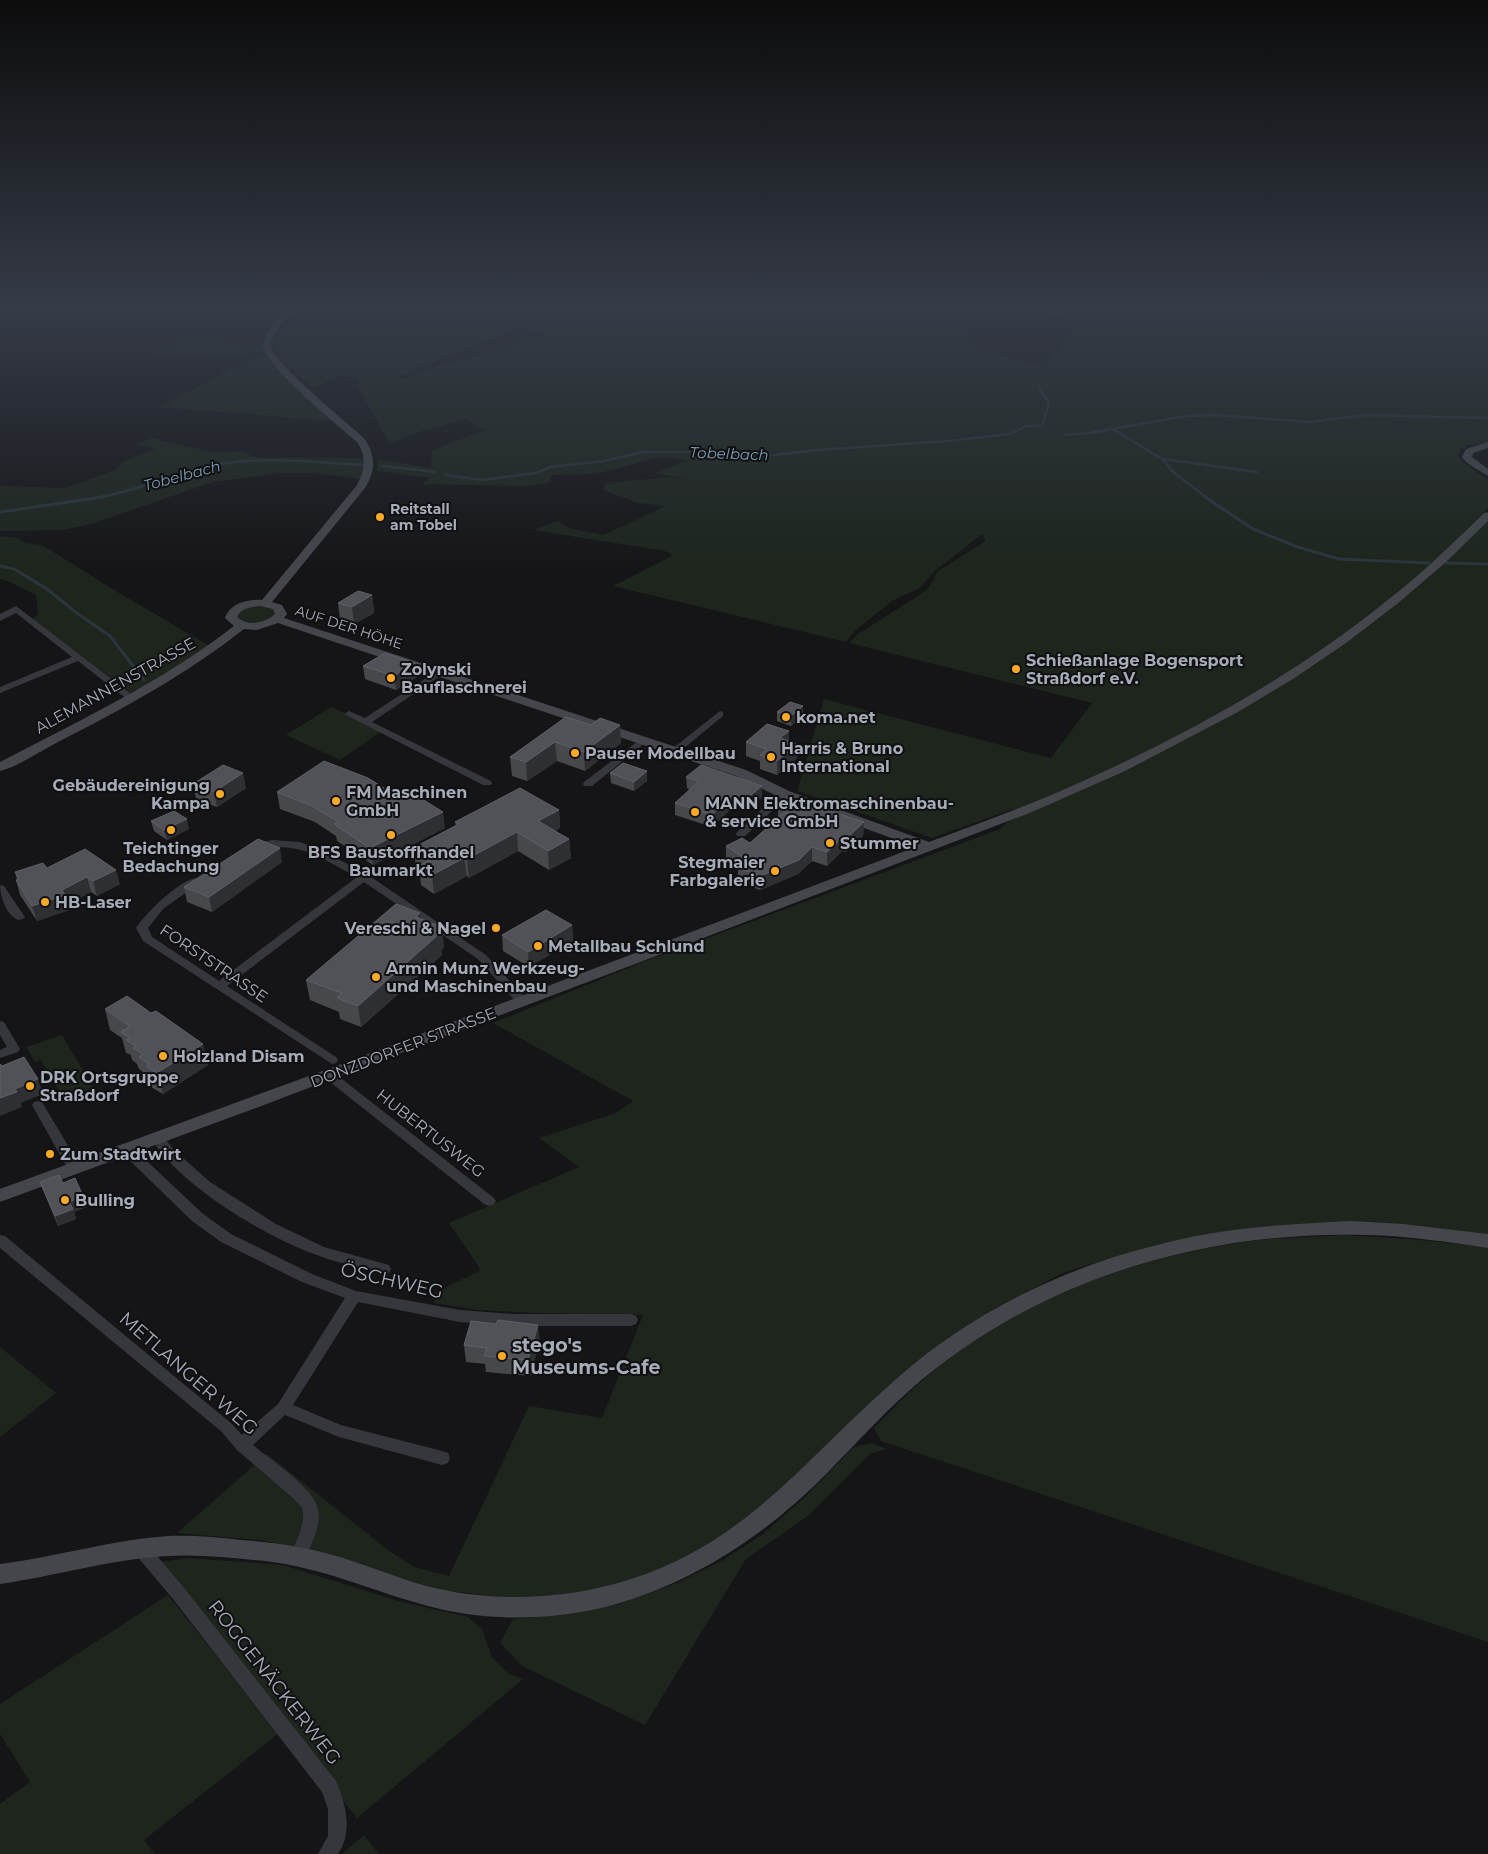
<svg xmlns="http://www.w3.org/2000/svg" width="1488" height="1854" font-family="Montserrat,sans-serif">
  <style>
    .green { fill: #1d251d; fill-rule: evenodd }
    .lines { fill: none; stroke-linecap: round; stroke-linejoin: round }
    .stream-far1 { stroke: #2a353c; stroke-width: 2.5 }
    .stream { stroke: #2a353c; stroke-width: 3 }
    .street { fill: #36373c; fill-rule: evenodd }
    .secondary { fill: #44464c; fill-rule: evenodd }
    .wall { fill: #46484c }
    .shaded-wall { fill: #2e2f32 }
    .building { fill: #515258; stroke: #5e6067 }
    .poi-dot { fill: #fca928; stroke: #101012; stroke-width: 2 }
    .labels { text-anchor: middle; stroke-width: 4; stroke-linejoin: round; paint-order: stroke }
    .far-poi-label { font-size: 14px; font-weight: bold; fill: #a6acb8; stroke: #101012; text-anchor: start }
    .far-street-label { font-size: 14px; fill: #a6acb8; stroke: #101012 }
    .far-water-label { font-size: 15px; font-style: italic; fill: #7b9db5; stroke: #101012 }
    .poi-label { font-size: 16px; font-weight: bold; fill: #a6acb8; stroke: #101012; text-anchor: start }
    .street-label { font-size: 16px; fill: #a6acb8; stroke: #101012 }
    .near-street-label { font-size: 19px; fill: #a6acb8; stroke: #101012 }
    .near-poi-label { font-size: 19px; font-weight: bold; fill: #a6acb8; stroke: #101012; text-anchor: start }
  </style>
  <rect width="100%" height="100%" fill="#151517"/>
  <!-- green -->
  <path class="green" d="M295,310H574L589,313L594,310H988L961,340L1037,366L1058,351L1079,321L1029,310H1488V443L1469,445L1461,448L1458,456L1465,464L1488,480V508L1464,532L1466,541L1488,520V1236L1234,1230L1155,1245L1065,1272L997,1307L952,1337L753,1516L672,1566L623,1584L546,1598L501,1597L442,1590L297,1547L260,1540L177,1533L267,1454L388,1550L414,1567L449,1576L529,1406L602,1418L643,1315L535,1313L478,1310L434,1303L436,1292L481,1270L449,1223L579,1167L539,1138L616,1113L633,1101L493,1023L643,962L1000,829L1016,814L1013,809L932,838L797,791L824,699L1051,758L1092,703L849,643L858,634L927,590L938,571L986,541L982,534L935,571L920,588L892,601L855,631L846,642L613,586L672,556L671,554L665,551L533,530L558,521L569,528L603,535L666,506L638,503L603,490L606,483L671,477L697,481L654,473L687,460L660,457L596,474L553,475L548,483L527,486L422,484L430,478L377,471L378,459L431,468L432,450L485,430L466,419L421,431L390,444L359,389L357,378L341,375L312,388L280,358C268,340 285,325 295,310ZM521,327L547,335L432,368L406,378L399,376Z
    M190,336L250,347H264V351L233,356L173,355L144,358Z
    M257,355L266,357L279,372L334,421L160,407Z
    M151,438L213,452L241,451L255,457L367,458L362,479L313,473H279L213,482L91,524L62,530L0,531V486L66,488L117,469L124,461L156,448L136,445Z
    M0,536L18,538L25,543L42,545L116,591L208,645L209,649L131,693L32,619L38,614L36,595L12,583L0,579Z
    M253,605L272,607L277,613C267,625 250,624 237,619V612Z
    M331,707L383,730L340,760L286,735Z
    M62,1035L93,1088L64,1099L41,1060L35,1062L26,1047Z
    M1343,1235L1410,1239L1488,1247V1642L881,1441L874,1428C894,1407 915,1386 937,1368C1031,1293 1150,1252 1268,1239C1293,1237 1318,1237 1343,1235Z
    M0,1347L56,1393L0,1437Z
    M871,1443L887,1449L870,1454L809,1515L746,1559L645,1725L522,1666L500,1643L513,1619L561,1615L619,1604L677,1583L723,1560L762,1535L805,1497L854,1447Z
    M189,1558L283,1565L402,1602L468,1617L482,1629L492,1657L509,1674L523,1679L357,1818L164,1574L159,1562Z
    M168,1595L278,1734L144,1840L155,1854H0V1804L30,1782L0,1734V1704Z
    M364,1835L379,1854H342Z"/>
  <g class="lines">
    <!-- stream-far1 -->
    <path class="stream-far1" d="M1111,428L1162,459L1173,472L1207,498
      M1065,435L1090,433L1186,416L1216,415L1311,422L1364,415L1488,418
      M1163,459L1257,472
      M383,466L436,472
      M445,475L482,480L536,473L550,467L604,461L642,452H703L757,457L817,450L948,441L1010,434L1026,426H1042L1049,403L1038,386
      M94,498C137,492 177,471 220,464C267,456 318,463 366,465"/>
    <!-- stream -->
    <path class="stream" d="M1205,497L1253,529L1298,547L1339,559L1429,563
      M0,512L103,497
      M1446,563L1488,564
      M0,566L14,569L47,589L78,614L110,636L144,680"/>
    <!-- street -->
    <path class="street" d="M16,606L134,696V700H128L78,661L0,693V687L72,657L16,613L0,621V614Z
      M440,669L445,672L443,674L372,722L491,781L492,783L491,785H483L344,714L349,711L365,718Z
      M720,711L723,712V716L678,753H672L670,751L672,749Z
      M642,738L645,739L647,741L645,743L592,786H584L583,784L584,782Z
      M784,791L789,794L788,796L745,836H737L736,834L737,832L780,792Z
      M272,840L300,842L323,851L368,875L486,955L528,1001L526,1004H518L478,959L364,882L227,986L336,1057L338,1060L336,1063L332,1064L143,941L136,928C145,914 184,874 201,878L202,880L201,882L163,909L148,928L152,937L219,981L357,877C318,857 299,840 254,850L249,847L250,845Z
      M0,885L4,886L25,917L23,919L19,920C7,917 0,896 0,885Z
      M0,1021L4,1022L20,1049L18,1052L0,1058V1050L7,1047L0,1035Z
      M329,1071L333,1072L494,1198L496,1201L494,1204L489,1206L484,1204L325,1078L323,1075L325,1072Z
      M38,1101L42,1102L82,1169L80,1172H70L68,1169L32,1105L34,1102Z
      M157,1133L162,1135L174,1150L210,1182L276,1224L324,1247L389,1265L391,1269L389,1273L384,1274C361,1268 337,1263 314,1254C264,1236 178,1184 151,1138L152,1135Z
      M127,1145L132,1147L202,1213L231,1234L312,1274L356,1291L460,1310L514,1314H631L636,1316L638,1320L636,1324L631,1326H514L460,1322L358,1302L293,1405L341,1425L442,1451L448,1453L450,1458L448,1463L442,1465L339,1437L285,1415L253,1445C270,1460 313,1487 318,1509C322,1525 310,1547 304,1561L298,1563L292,1561L290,1556C295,1544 307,1522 302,1508C300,1505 296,1502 294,1499L237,1450L222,1432L0,1248V1235L5,1236L232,1424L242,1435L278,1404L345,1298L302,1282L221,1242L192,1221L122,1153L120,1150L122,1147Z
      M141,1542L147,1544L185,1589L336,1781C346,1804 353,1832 338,1854H318L328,1836V1809L322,1792L173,1599L135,1554L133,1549L135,1544Z"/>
    <!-- secondary -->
    <path class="secondary" d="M285,310H293C286,320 271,334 271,346C272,362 349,424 364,438C376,456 376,470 365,488L272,602L282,605L287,614L284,618L746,770L789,791L929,842C971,826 1014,811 1056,793C1174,742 1289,680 1389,599C1423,573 1453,543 1484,513L1488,512V521L1446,562L1397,604L1346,643L1293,679L1238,712L1125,771L1032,812L672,950L256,1108L0,1202V1189L328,1069L916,847L779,797L736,776L278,623L257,630L244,629C187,674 123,709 58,742C40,751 20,766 0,771V762C80,720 162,682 234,626L225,618C230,603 247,599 262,600L357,485C365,470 367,457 357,442C340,427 263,364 263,346C263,333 278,319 285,310ZM260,606L273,609L275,614C265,623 248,627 237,617C241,608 251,607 260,606Z
      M1488,442V448L1473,453L1472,457L1488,469V476L1467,463L1462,457L1466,449Z
      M1351,1221L1403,1224L1488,1234V1248C1448,1242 1408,1236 1367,1235C1203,1230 1035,1280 910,1390C876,1420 846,1455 813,1487C756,1541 689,1584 613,1605C554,1621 487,1622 428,1606C372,1591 324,1568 265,1561C233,1558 200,1554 168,1556C111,1559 56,1576 0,1584V1564C56,1557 111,1540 168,1536C192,1535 217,1537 241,1540C271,1542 300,1546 329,1554C362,1563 394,1577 427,1586C493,1603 566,1600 631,1579C746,1543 808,1456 894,1381C987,1297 1110,1247 1233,1230C1272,1225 1312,1223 1351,1221Z"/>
  </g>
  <!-- wall -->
  <path class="wall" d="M372,595L374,613L354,624L340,620L338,603Z
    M363,666L417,677L396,690L365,679Z
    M803,706V716L791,726L777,721V712Z
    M591,725H620L621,743L585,771L557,761L527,781L512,776L510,757Z
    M789,741L797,758L777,775L760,769V761L746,756V742Z
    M610,773L647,781L634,791L611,783Z
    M686,777L762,786V797L746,811L734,806L712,827L675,815V803L690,790L687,788Z
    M193,784L246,788L217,807L196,799Z
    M277,792L445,828L373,865L337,841L336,836L315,822L280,809Z
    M778,805L864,822L863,836L846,852L842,851L827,866L812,861L798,874L760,890L738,882V868L726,860V846L750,843L778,818Z
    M559,810L560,828L555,831L569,839L571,858L549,870L518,851L469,878L467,876L434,894L421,885L419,868L416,866L413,848L456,826L455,822Z
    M151,821L189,829L167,840L154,831Z
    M282,862L212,912L187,902L184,887Z
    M47,868L120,884L97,896L91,892L68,904L69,910L37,921L20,895L16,880H17L15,872Z
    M421,919L444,947L441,950L442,955L361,1027L340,1019L339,1012L310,1000L306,980Z
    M572,925L573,941L529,967L503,951L502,935Z
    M105,1009L208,1065L163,1094L151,1087L150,1081L144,1078L142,1071L139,1069L137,1064L132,1060L131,1055L126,1053L122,1038L110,1030Z
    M40,1182L63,1183L83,1196L86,1207L74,1212L76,1219L58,1226L44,1192Z
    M496,1324L540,1341L530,1376L486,1372L485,1364L466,1362L464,1345Z"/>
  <!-- shaded-wall -->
  <path class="shaded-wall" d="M372,595L374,613L354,624L352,607Z
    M415,663L417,677L396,690L394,676Z
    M803,706V716L791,726V716Z
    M620,725L621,743L585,771L584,752Z
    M789,731V745L780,738Z
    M555,742L557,761L527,781L526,762Z
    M797,744V758L777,775V761Z
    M647,771V781L634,791V782Z
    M243,773L246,788L217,807L214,792Z
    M762,786V797L746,811V799Z
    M734,794V806L712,827V815Z
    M559,810L560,828L540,840L538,821Z
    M443,812L445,828L373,865L370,848Z
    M187,819L189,829L167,840L164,830Z
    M864,822L863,836L846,852L847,838Z
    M517,832L518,851L469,878L467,859Z
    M843,837L842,851L827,866V852Z
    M569,839L571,858L549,870L548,851Z
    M812,847V861L798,874L760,890V876Z
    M280,848L282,862L212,912L209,897Z
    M464,858L467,876L434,894L432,875Z
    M116,870L120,884L97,896L93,881Z
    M87,877L91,892L68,904L69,910L37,921L32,906Z
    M420,913L423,933L416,917Z
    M572,925L573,941L529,967L528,952Z
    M442,927L444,947L441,950L442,955L361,1027L358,1006Z
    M203,1044L208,1065L163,1094L157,1073Z
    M38,1079L43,1094L21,1103L22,1107L0,1116V1098L15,1089Z
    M83,1196L86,1207L74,1212L76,1219L58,1226L55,1216L69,1202Z
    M538,1325L540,1341L530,1376L528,1360Z"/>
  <!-- building -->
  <path class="building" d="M358,591L372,595L352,607L338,603Z
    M385,653L415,663L394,676L363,666Z
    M790,702L803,706L791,716L777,712Z
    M566,717L591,725L600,718L620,725L584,752L555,742L526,762L510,757Z
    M767,724L789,731L780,738L797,744L777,761L760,755L767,749L746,742Z
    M324,761L368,778L395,795L406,789L443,812L370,848L334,824L339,822L312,806L277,792Z
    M623,763L647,771L634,782L610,773Z
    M223,765L243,773L214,792L193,784Z
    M701,765L762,786L746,799L734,794L712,815L675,803L699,781L686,777Z
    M520,788L559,810L538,821L569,839L548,851L517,832L467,859L464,858L432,875L419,866L432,859L413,848L459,824L455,822Z
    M787,797L864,822L847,838L843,837L827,852L812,847L799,860L760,876L738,868L747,860L726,846L742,838L750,843L788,809L778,805Z
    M174,811L187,819L164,830L151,821Z
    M258,839L280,848L209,897L184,887Z
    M85,849L116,870L93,881L87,877L62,890L65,895L32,906L16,880L19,879L15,872L43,863L47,868Z
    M396,904L420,913L416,917L442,927L435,933L439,934L358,1006L337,998L342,993L306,980Z
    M546,910L572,925L528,952L502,935Z
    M127,996L151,1013L156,1011L203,1044L157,1073L146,1066L149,1064L139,1057L143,1054L133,1048L136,1046L126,1040L130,1038L121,1032L130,1026L105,1009Z
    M24,1057L38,1079L15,1089L17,1092L0,1098V1064L2,1066Z
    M59,1175L63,1183L75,1178L83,1196L69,1202L73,1209L55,1216L40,1182Z
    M498,1320L538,1325L528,1360L484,1356L487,1348L464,1345L471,1321L496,1324Z"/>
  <!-- sky -->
  <linearGradient id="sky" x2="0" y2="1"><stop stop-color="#0c0c0d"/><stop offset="0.54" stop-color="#353b47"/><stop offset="1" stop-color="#353b47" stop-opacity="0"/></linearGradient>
  <rect width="1488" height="569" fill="url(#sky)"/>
  <!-- markers -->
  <g class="poi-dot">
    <circle cx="380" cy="517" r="5"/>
    <circle cx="1016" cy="669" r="5"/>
    <circle cx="391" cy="678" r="5"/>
    <circle cx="786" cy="717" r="5"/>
    <circle cx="575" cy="753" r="5"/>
    <circle cx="771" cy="757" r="5"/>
    <circle cx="220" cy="794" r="5"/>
    <circle cx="336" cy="801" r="5"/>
    <circle cx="695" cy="812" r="5"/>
    <circle cx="171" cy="830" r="5"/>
    <circle cx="391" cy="835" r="5"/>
    <circle cx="830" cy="843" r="5"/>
    <circle cx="775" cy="871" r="5"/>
    <circle cx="45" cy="902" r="5"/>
    <circle cx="496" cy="928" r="5"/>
    <circle cx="538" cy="946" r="5"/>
    <circle cx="376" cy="977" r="5"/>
    <circle cx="163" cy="1056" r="5"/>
    <circle cx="30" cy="1086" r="5"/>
    <circle cx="50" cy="1154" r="5"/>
    <circle cx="65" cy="1200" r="5"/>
    <circle cx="502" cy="1356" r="5"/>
  </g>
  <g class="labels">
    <!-- far-poi labels -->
    <g class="far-poi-label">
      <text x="390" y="514">Reitstall<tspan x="390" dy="16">am Tobel</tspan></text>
    </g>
    <!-- far-street labels -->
    <g class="far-street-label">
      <text transform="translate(349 627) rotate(18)" y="5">AUF DER HÖHE</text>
    </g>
    <!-- far-water labels -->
    <g class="far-water-label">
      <text transform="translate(729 454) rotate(2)" y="5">Tobelbach</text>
      <text transform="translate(182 476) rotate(-15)" y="5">Tobelbach</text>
    </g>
    <!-- poi labels -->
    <g class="poi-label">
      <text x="1026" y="666">Schießanlage Bogensport<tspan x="1026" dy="18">Straßdorf e.V.</tspan></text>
      <text x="401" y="675">Zolynski<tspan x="401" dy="18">Bauflaschnerei</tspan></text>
      <text x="796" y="723">koma.net</text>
      <text x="781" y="754">Harris &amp; Bruno<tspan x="781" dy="18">International</tspan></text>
      <text x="585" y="759">Pauser Modellbau</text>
      <text x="210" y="791" text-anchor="end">Gebäudereinigung<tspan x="210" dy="18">Kampa</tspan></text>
      <text x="346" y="798">FM Maschinen<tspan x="346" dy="18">GmbH</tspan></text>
      <text x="705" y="809">MANN Elektromaschinenbau-<tspan x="705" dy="18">&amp; service GmbH</tspan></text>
      <text x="840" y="849">Stummer</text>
      <text x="171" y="854" text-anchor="middle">Teichtinger<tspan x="171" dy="18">Bedachung</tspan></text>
      <text x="391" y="858" text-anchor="middle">BFS Baustoffhandel<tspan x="391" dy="18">Baumarkt</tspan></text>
      <text x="765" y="868" text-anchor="end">Stegmaier<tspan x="765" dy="18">Farbgalerie</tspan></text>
      <text x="55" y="908">HB-Laser</text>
      <text x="486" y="934" text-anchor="end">Vereschi &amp; Nagel</text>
      <text x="548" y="952">Metallbau Schlund</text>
      <text x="386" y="974">Armin Munz Werkzeug-<tspan x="386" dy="18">und Maschinenbau</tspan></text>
      <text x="173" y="1062">Holzland Disam</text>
      <text x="40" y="1083">DRK Ortsgruppe<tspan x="40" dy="18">Straßdorf</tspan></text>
      <text x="60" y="1160">Zum Stadtwirt</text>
      <text x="75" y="1206">Bulling</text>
    </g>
    <!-- street labels -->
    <g class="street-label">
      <text transform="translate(115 685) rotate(-29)" y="6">ALEMANNENSTRASSE</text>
      <text transform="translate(214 963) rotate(34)" y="6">FORSTSTRASSE</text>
      <text transform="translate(403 1047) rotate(-21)" y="6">DONZDORFER STRASSE</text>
      <text transform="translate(431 1133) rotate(38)" y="6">HUBERTUSWEG</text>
    </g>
    <!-- near-street labels -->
    <g class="near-street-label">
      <text transform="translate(392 1280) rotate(13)" y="7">ÖSCHWEG</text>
      <text transform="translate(189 1373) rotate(41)" y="7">METLANGER WEG</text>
      <text transform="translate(275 1682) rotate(52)" y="7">ROGGENÄCKERWEG</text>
    </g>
    <!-- near-poi labels -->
    <g class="near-poi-label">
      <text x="512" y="1352">stego's<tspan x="512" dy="22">Museums-Cafe</tspan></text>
    </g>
  </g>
</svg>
